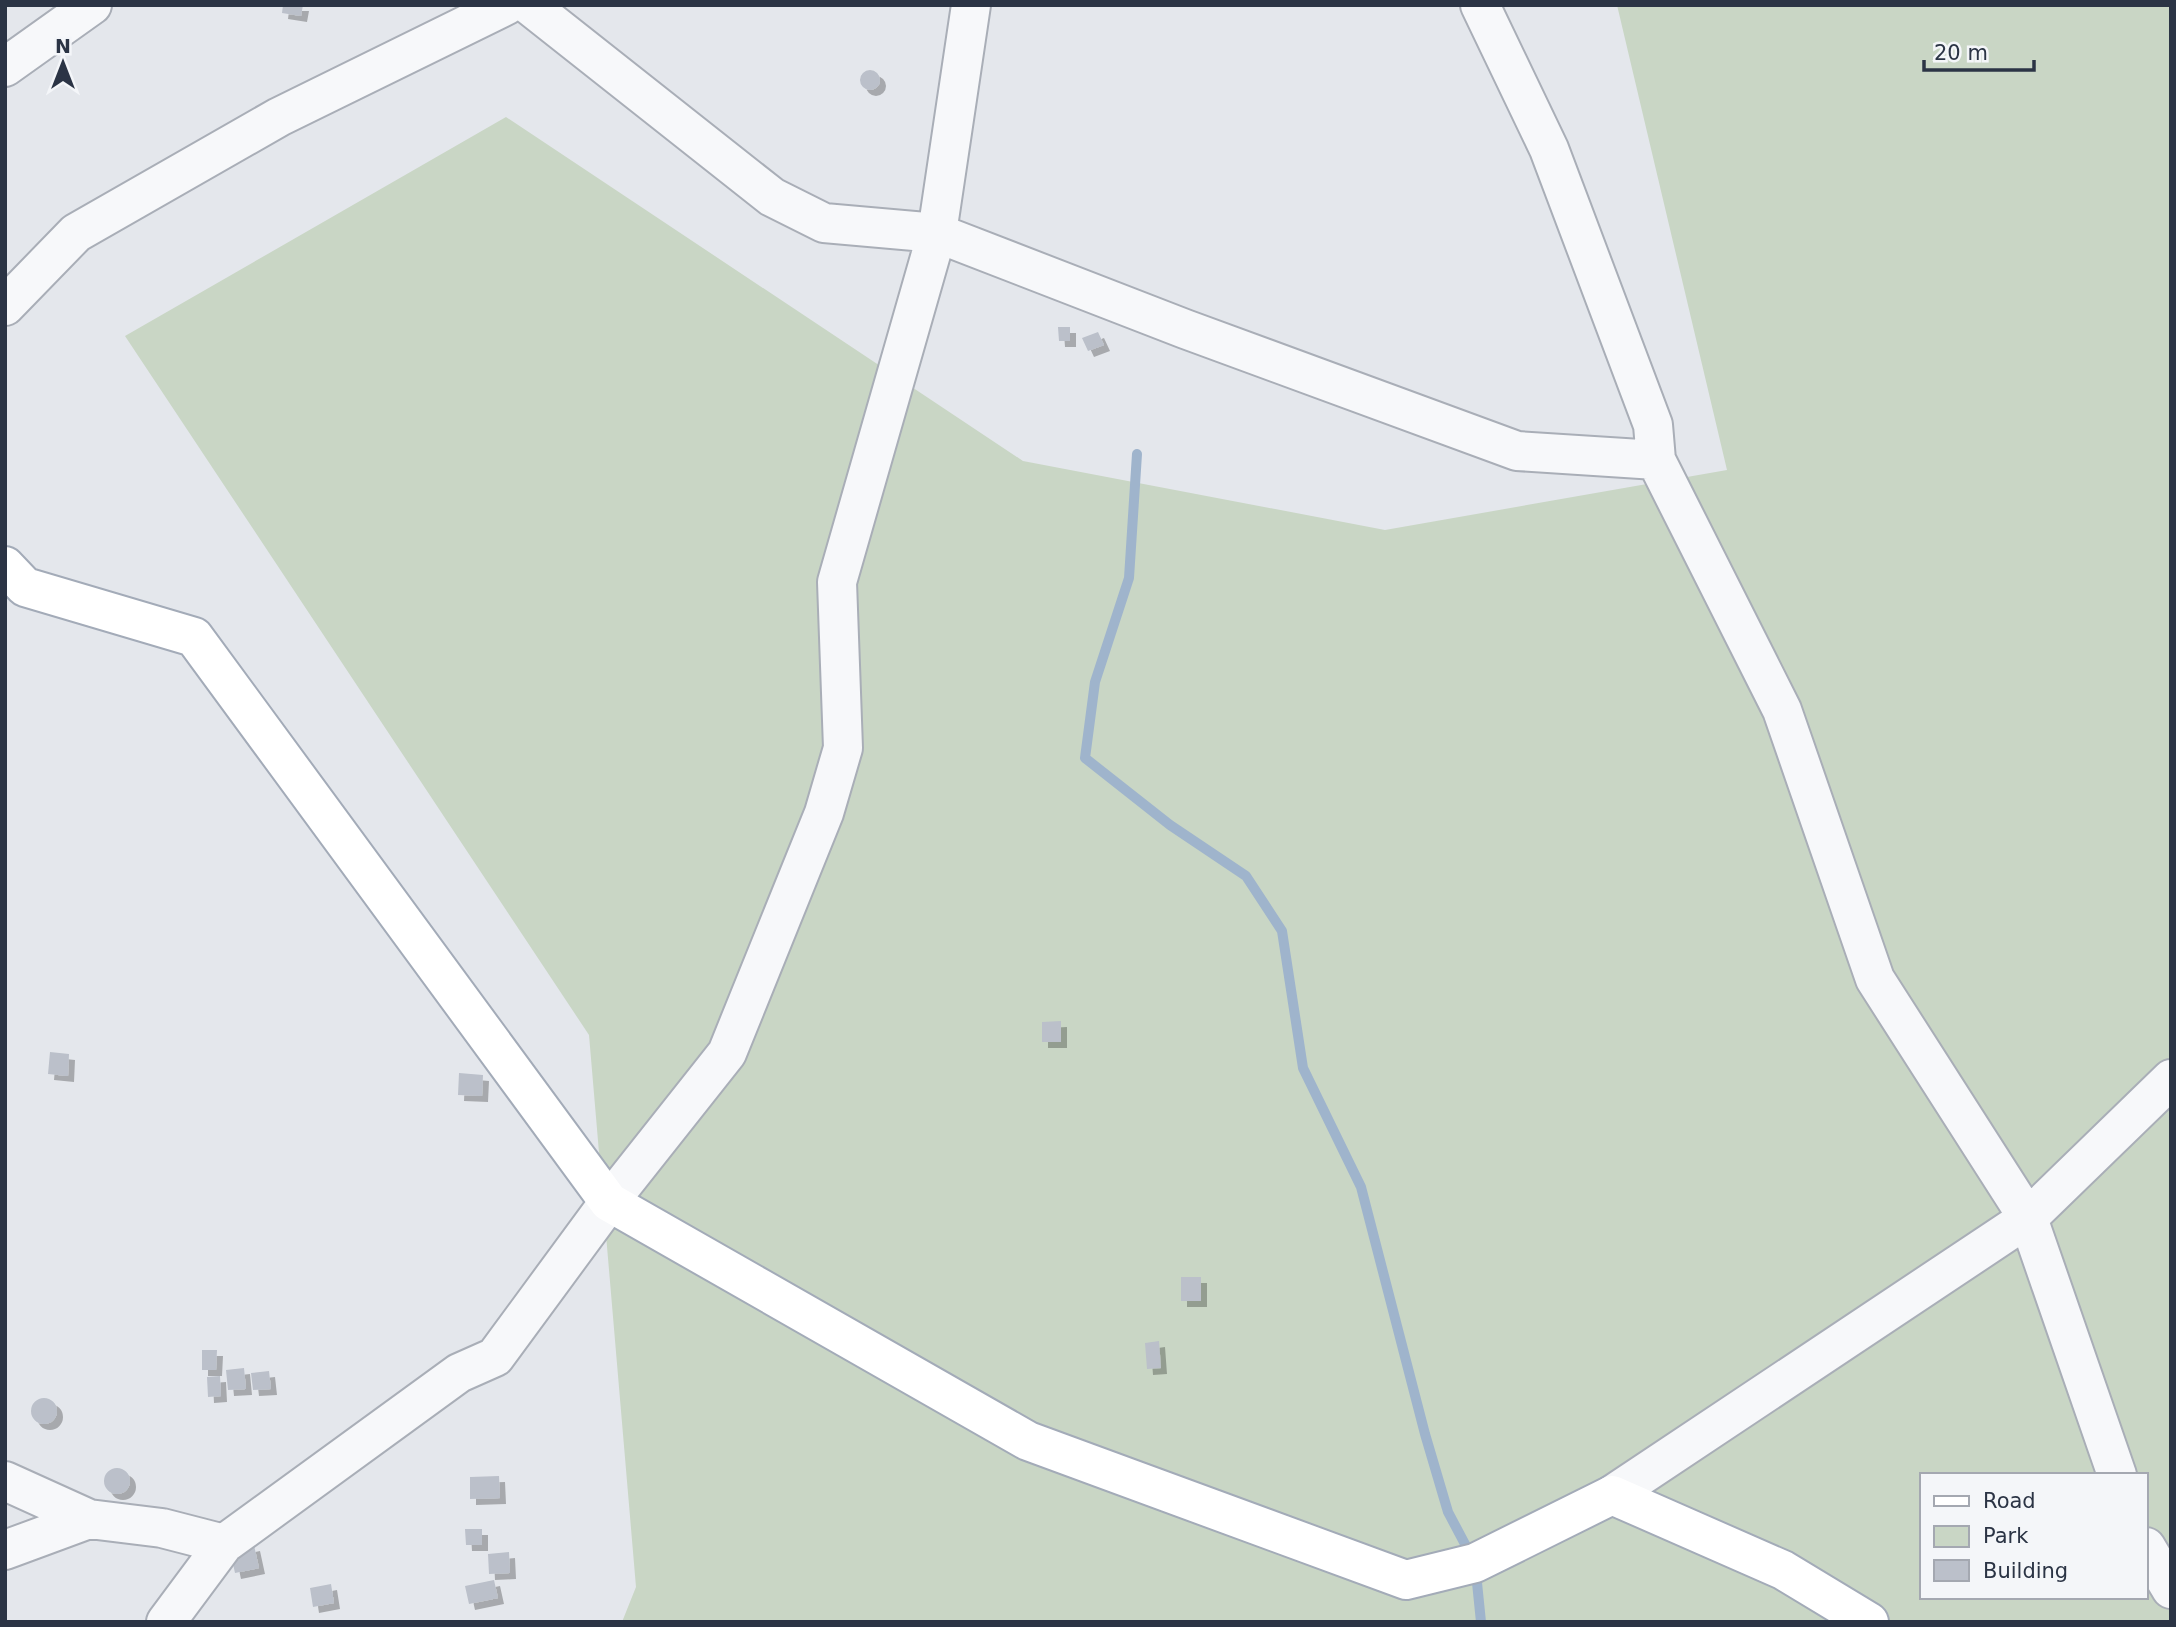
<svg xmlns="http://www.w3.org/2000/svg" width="2176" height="1627" font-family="'DejaVu Sans',sans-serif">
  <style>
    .green { fill: #c9d6c5; fill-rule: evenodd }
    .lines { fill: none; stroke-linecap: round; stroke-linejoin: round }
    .stream { stroke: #9fb4cc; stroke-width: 10 }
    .building { fill: #bbc0ca; filter: url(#shadow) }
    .minor-casing { stroke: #a9aeb7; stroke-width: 42 }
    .major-casing { stroke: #a3abb8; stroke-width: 42 }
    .minor { stroke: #f7f8fa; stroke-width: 38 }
    .major { stroke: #fff; stroke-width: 38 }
  </style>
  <defs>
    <filter id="shadow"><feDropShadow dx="6" dy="6" stdDeviation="0" flood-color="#0004"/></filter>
  </defs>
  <rect width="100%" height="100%" fill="#e4e7ec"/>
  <!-- green -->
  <path class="green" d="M1617,5H2171V1622H622L636,1587L589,1035L125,336L506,117L1023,461L1385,530L1727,470ZM1922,1475H2146V1597H1922Z"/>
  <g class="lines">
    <!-- stream -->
    <path class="stream" d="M1137,454L1129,578L1095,682L1085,758L1170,825L1246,876L1282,931L1303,1068L1361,1187L1425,1434L1448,1512L1475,1563L1481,1622"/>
  </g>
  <!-- building -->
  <path class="building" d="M283,5H303L301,16L282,13Z
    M860 80a10 10 0 1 1 20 0a10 10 0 1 1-20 0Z
    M1058,327H1070V341H1059Z
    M1098,332L1104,345L1088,351L1082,338Z
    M1061,1021V1042H1042V1022Z
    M50,1052L69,1054L68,1076L48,1074Z
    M459,1073L483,1075L482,1096L458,1095Z
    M1181,1277H1201V1301H1181Z
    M1159,1341L1161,1368L1147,1369L1145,1343Z
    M202,1350H217L216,1370H202Z
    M244,1368L246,1389L228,1390L226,1370Z
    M269,1371L271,1389L253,1390L251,1373Z
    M220,1376L221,1396L208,1397L207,1377Z
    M31 1411a13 13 0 1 1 26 0a13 13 0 1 1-26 0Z
    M104 1481a13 13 0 1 1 26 0a13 13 0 1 1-26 0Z
    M499,1476L500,1498L470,1499V1477Z
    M465,1529H482V1545H466Z
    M254,1545L259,1568L235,1573L230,1550Z
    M509,1552L510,1573L489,1574L488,1554Z
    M494,1580L498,1598L469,1604L465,1586Z
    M331,1584L334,1603L313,1607L310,1588Z"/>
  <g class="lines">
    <defs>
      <path id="minor" d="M529,5L772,197L824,223L937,233L1185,329L1517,451L1656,460
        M1480,5L1549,149L1653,425L1656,460L1782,710L1875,979L2028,1218L2117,1475
        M5,67L92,5
        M5,306L76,233L279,117L507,5
        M5,1481L89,1519L162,1528L224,1544
        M1612,1495L2028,1218L2171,1079
        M2146,1547L2171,1589
        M5,1550L89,1519
        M166,1622L224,1544L459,1373L495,1357L609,1202L727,1053L824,813L843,748L837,582L937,233L971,5"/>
      <path id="major" d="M5,566L25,587L194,637L609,1202L1028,1441L1406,1580L1475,1563L1612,1495L1783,1570L1869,1622"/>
    </defs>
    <!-- minor casing -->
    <use href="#minor" class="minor-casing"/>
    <!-- major casing -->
    <use href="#major" class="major-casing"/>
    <!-- minor -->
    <use href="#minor" class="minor"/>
    <!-- major -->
    <use href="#major" class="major"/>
  </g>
  <!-- border -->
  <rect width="2176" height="1627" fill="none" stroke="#2b3445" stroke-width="14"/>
  <!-- legend -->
  <rect x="1920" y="1473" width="228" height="126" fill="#f4f6f9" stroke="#a4a8b1" stroke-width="2"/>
  <rect x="1934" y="1496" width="35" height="10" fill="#ffffff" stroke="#a4a8b1" stroke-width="2"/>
  <text x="1983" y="1508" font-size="21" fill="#2b3445">Road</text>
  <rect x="1934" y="1526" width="35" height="21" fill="#c9d6c5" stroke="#a4a8b1" stroke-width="2"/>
  <text x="1983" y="1543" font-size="21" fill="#2b3445">Park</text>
  <rect x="1934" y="1560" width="35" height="21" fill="#bbc0ca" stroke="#a4a8b1" stroke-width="2"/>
  <text x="1983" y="1578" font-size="21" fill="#2b3445">Building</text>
  <!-- north arrow -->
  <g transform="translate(63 63)" stroke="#f4f6f9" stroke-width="5" paint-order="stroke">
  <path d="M0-5L12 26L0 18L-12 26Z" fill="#2b3445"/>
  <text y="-10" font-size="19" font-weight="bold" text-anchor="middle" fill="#2b3445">N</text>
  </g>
  <!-- scale -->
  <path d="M1924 60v10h110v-10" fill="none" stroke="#2b3445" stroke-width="3.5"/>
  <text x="1934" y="60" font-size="21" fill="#2b3445" stroke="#f4f6f9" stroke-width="5" paint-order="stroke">20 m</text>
</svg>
